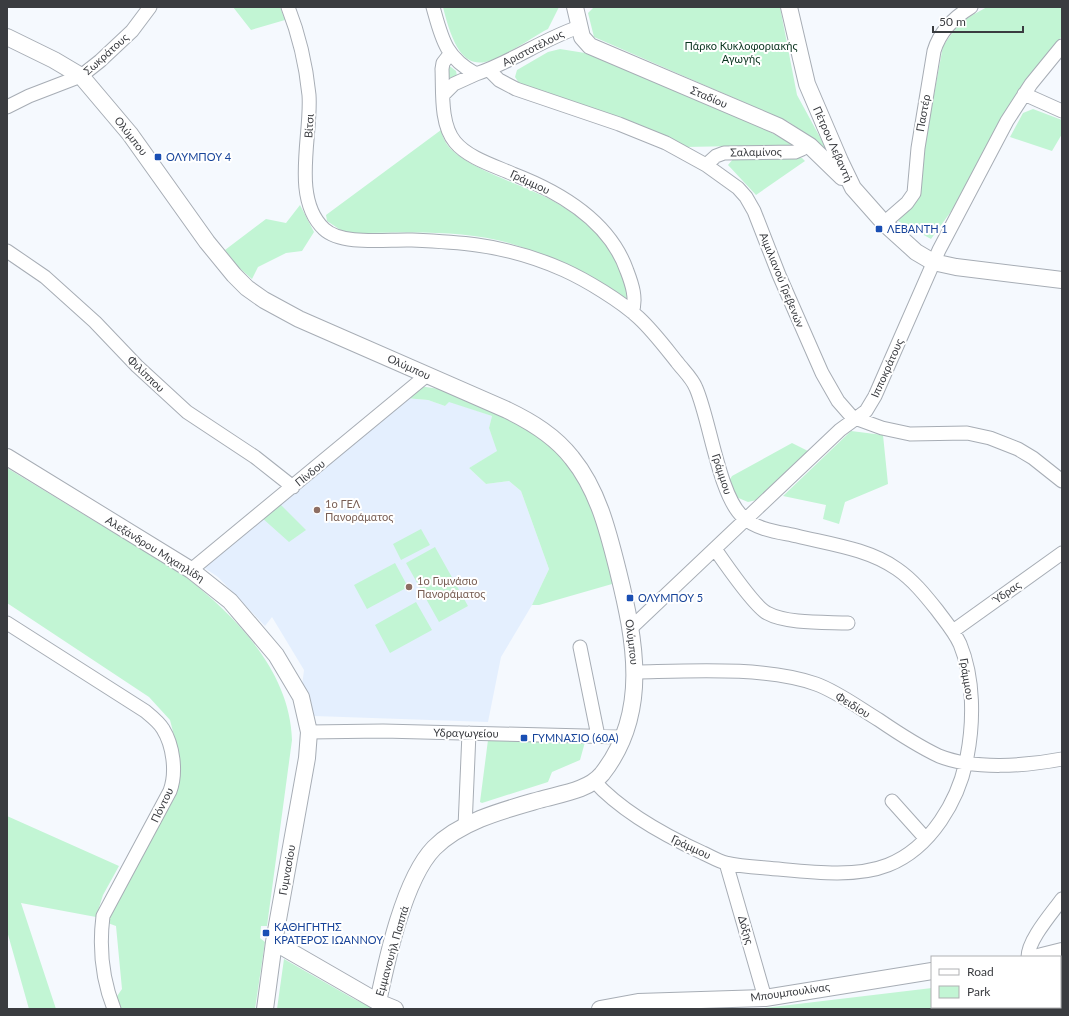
<svg xmlns="http://www.w3.org/2000/svg" width="1069" height="1016" font-family="Lato,sans-serif">
  <style>
    .built { fill: #e4effe }
    .green { fill: #c2f5d4 }
    .lines { fill: none; stroke-linecap: round; stroke-linejoin: round }
    .minor-casing { stroke: #a7adb5; stroke-width: 15 }
    .tertiary-casing { stroke: #a7adb5; stroke-width: 18 }
    .minor { stroke: #fff; stroke-width: 13 }
    .tertiary { stroke: #fff; stroke-width: 16 }
    .transit-dot { fill: #1a4fb4; stroke: #fff; stroke-width: 1.5 }
    .education-dot { fill: #8d6e63; stroke: #fff; stroke-width: 1.5 }
    .labels { text-anchor: middle; stroke-width: 4; stroke-linejoin: round; paint-order: stroke }
    .park-label { font-size: 11px; fill: #0a341f; stroke: #fff }
    .street-label { font-size: 11px; fill: #3a3c40; stroke: #fff }
    .transit-label { font-size: 11px; fill: #164399; stroke: #fff; text-anchor: start }
    .education-label { font-size: 11px; fill: #785e54; stroke: #fff; text-anchor: start }
  </style>
  <rect width="100%" height="100%" fill="#f5f9fe"/>
  <!-- built -->
  <path class="built" d="M405,398L428,400L445,406L449,401L492,416L489,428L498,451L469,468L486,484L509,481L521,491L549,569L532,605L501,657L488,722L314,716L302,686L304,670L272,617L265,626L218,577L200,565Z"/>
  <!-- green -->
  <path class="green" d="M233,7H280L285,20L251,30Z
    M443,7H559L548,29L544,31C488,64 463,90 443,7Z
    M594,7H780L797,95L827,150L789,122L594,37L588,13Z
    M987,7H1062V36L1031,75L955,206L931,239L898,221L920,194L921,189L925,143L943,46L960,22Z
    M560,49L585,53L755,124L794,145L685,147L519,83L515,77L517,70L548,52Z
    M447,64L456,71L457,76L446,85Z
    M1033,109L1062,120V134L1052,151L1010,137L1023,113Z
    M441,130C443,137 445,143 450,148C469,169 526,186 553,201C572,211 590,225 604,242C618,258 623,278 629,297L622,301C593,285 566,266 536,253C481,227 412,233 352,233L342,231L327,221L326,215Z
    M734,158H802L805,161L756,195L728,165Z
    M300,205L314,232L302,251L286,253L258,267L252,279L237,266L225,250L266,219L286,223Z
    M419,386L446,390L497,411L557,448L591,492L619,582L539,605H532L549,569L521,491L509,481L486,484L469,468L497,451L489,428L492,416L449,402L445,406L428,400L405,398Z
    M851,431L883,435L888,484L845,502L839,524L823,519L826,505L783,496Z
    M792,443L808,451L761,499L748,502L736,497L729,481L732,476Z
    M7,468C42,489 76,510 111,531C135,546 164,560 186,577C236,617 290,671 292,740L267,926H261L260,938L265,942L255,1009H120L115,999L122,989L116,926L105,922L175,797L178,788L179,755L170,720L149,697L7,603Z
    M279,503L306,530L289,542L261,517Z
    M421,529L430,545L401,560L393,544Z
    M435,547L468,606L439,622L406,563Z
    M395,563L408,587L367,609L354,585Z
    M416,602L432,630L390,653L375,625Z
    M488,740L585,742L580,760L552,772L548,782L482,803L480,802Z
    M7,816L119,866L103,895L96,917L21,903L56,1009H29L7,931Z
    M284,959L354,999L376,1009H277Z
    M1060,975H1062V1009H680L764,1008L932,988V1007H1060Z"/>
  <g class="lines">
    <defs>
      <path id="minor" d="M288,7C299,35 306,65 309,95C312,135 291,198 324,229C342,246 388,239 412,240C434,241 456,242 477,245C506,249 537,258 564,270C586,280 621,301 639,318C653,331 665,347 677,362C683,370 692,378 696,388C710,420 719,496 743,517C757,530 779,532 797,536C830,544 869,549 897,569C913,580 925,595 937,610C945,621 954,631 960,644C974,678 974,721 967,757C959,800 931,848 888,865C853,879 803,871 766,868C753,867 738,866 726,863C718,861 710,856 703,853C666,836 622,812 594,781
        M433,7C442,39 445,57 476,74C512,62 543,39 579,27
        M450,54L443,63L442,69C443,91 440,124 455,142C468,158 495,166 513,174C560,192 610,222 627,271C632,284 637,299 632,312
        M489,70L499,80L516,89L619,124L666,143L706,165L738,188L746,197L754,211L779,275L822,373L838,401L852,417L882,428L910,434L967,433L990,438L1018,449L1033,458L1062,481
        M1024,94L1062,111
        M443,95L454,84L476,74
        M7,107L29,96L81,76L100,61L132,31L150,7
        M706,165L716,156L724,153L795,152L802,149L808,145
        M884,223L907,203L914,193L918,148L934,51C940,31 953,18 971,7
        M7,251L45,277L95,322L137,366L187,412L255,457L293,487
        M715,549C724,562 755,607 767,613C787,624 825,622 848,623
        M191,570L427,375
        M7,623L145,711C151,716 159,722 163,729C173,745 177,772 170,791L103,916C99,948 102,979 114,1009
        M631,628L840,430L866,411L875,396L939,250L1007,121L1031,84L1062,46
        M953,631L1062,553
        M580,647L598,736
        M635,672C689,671 765,666 816,684C838,692 859,708 879,720C898,733 918,746 939,756C974,770 1026,766 1062,759
        M309,732L383,731L623,737
        M892,801L926,839
        M465,827L469,733
        M726,863L765,998
        M1028,957C1028,940 1052,913 1062,899"/>
      <path id="tertiary" d="M575,7L582,37L590,46L778,126L810,146L842,177
        M789,7L807,84L840,161L853,188L884,223L916,252L933,262L956,267L1062,280
        M7,37L54,60L81,76L130,134L207,242L234,275L247,288L264,300L299,319L507,410C532,422 555,436 572,458C598,490 608,531 618,571C635,640 650,713 602,774C588,791 559,794 539,800C504,810 461,821 434,848C404,879 387,959 378,1002
        M7,457L191,570L230,601L276,655L301,697L309,732L307,758L274,942L265,1009
        M274,942L378,1002L395,1009
        M1038,957L1062,951
        M600,1009L638,1002L765,998L932,971"/>
    </defs>
    <!-- minor casing -->
    <use href="#minor" class="minor-casing"/>
    <!-- tertiary casing -->
    <use href="#tertiary" class="tertiary-casing"/>
    <!-- minor -->
    <use href="#minor" class="minor"/>
    <!-- tertiary -->
    <use href="#tertiary" class="tertiary"/>
  </g>
  <!-- markers -->
  <g class="transit-dot">
    <rect x="154" y="153" width="8" height="8" rx="2"/>
    <rect x="875" y="225" width="8" height="8" rx="2"/>
    <rect x="626" y="594" width="8" height="8" rx="2"/>
    <rect x="520" y="734" width="8" height="8" rx="2"/>
    <rect x="262" y="929" width="8" height="8" rx="2"/>
  </g>
  <g class="education-dot">
    <circle cx="317" cy="510" r="4"/>
    <circle cx="409" cy="587" r="4"/>
  </g>
  <g class="labels">
    <!-- park labels -->
    <g class="park-label">
      <text x="741" y="50">Πάρκο Κυκλοφοριακής<tspan x="741" dy="13">Αγωγής</tspan></text>
    </g>
    <!-- street labels -->
    <g class="street-label">
      <text transform="translate(533 48) rotate(-27)" y="4">Αριστοτέλους</text>
      <text transform="translate(106 54) rotate(-42)" y="4">Σωκράτους</text>
      <text transform="translate(709 97) rotate(23)" y="4">Σταδίου</text>
      <text transform="translate(923 113) rotate(-80)" y="4">Παστέρ</text>
      <text transform="translate(309 126) rotate(-87)" y="4">Βίτσι</text>
      <text transform="translate(131 136) rotate(52)" y="4">Ολύμπου</text>
      <text transform="translate(833 144) rotate(66)" y="4">Πέτρου Λεβαντή</text>
      <text transform="translate(756 152) rotate(-1)" y="4">Σαλαμίνος</text>
      <text transform="translate(530 182) rotate(25)" y="4">Γράμμου</text>
      <text transform="translate(782 280) rotate(68)" y="4">Αιμιλιανού Γρεβενών</text>
      <text transform="translate(409 367) rotate(24)" y="4">Ολύμπου</text>
      <text transform="translate(887 368) rotate(-66)" y="4">Ιπποκράτους</text>
      <text transform="translate(146 374) rotate(44)" y="4">Φιλίππου</text>
      <text transform="translate(310 473) rotate(-39)" y="4">Πίνδου</text>
      <text transform="translate(722 474) rotate(72)" y="4">Γράμμου</text>
      <text transform="translate(155 549) rotate(32)" y="4">Aλεξάνδρου Mιχαηλίδη</text>
      <text transform="translate(1007 592) rotate(-35)" y="4">Ύδρας</text>
      <text transform="translate(632 642) rotate(83)" y="4">Ολύμπου</text>
      <text transform="translate(967 679) rotate(81)" y="4">Γράμμου</text>
      <text transform="translate(853 705) rotate(31)" y="4">Φειδίου</text>
      <text transform="translate(466 733) rotate(1)" y="4">Υδραγωγείου</text>
      <text transform="translate(162 805) rotate(-64)" y="4">Πόντου</text>
      <text transform="translate(691 847) rotate(25)" y="4">Γράμμου</text>
      <text transform="translate(287 870) rotate(-80)" y="4">Γυμνασίου</text>
      <text transform="translate(746 930) rotate(74)" y="4">Δόξης</text>
      <text transform="translate(392 951) rotate(-74)" y="4">Εμμανουήλ Παππά</text>
      <text transform="translate(790 992) rotate(-8)" y="4">Μπουμπουλίνας</text>
    </g>
    <!-- transit labels -->
    <g class="transit-label">
      <text x="166" y="161">ΟΛΥΜΠΟΥ 4</text>
      <text x="887" y="233">ΛΕΒΑΝΤΗ 1</text>
      <text x="638" y="602">ΟΛΥΜΠΟΥ 5</text>
      <text x="532" y="742">ΓΥΜΝΑΣΙΟ (60Α)</text>
      <text x="274" y="931">ΚΑΘΗΓΗΤΗΣ<tspan x="274" dy="13">ΚΡΑΤΕΡΟΣ ΙΩΑΝΝΟΥ</tspan></text>
    </g>
    <!-- education labels -->
    <g class="education-label">
      <text x="325" y="508">1ο ΓΕΛ<tspan x="325" dy="13">Πανοράματος</tspan></text>
      <text x="417" y="585">1ο Γυμνάσιο<tspan x="417" dy="13">Πανοράματος</tspan></text>
    </g>
  </g>
  <!-- border -->
  <rect width="1069" height="1016" fill="none" stroke="#3a3c40" stroke-width="16"/>
  <!-- legend -->
  <rect x="931" y="956" width="130" height="52" fill="#ffffff" stroke="#b0b1b3"/>
  <rect x="939" y="969" width="20" height="6" fill="#ffffff" stroke="#b0b1b3"/>
  <text x="967" y="976" font-size="12" fill="#3a3c40">Road</text>
  <rect x="939" y="986" width="20" height="12" fill="#c2f5d4" stroke="#b0b1b3"/>
  <text x="967" y="996" font-size="12" fill="#3a3c40">Park</text>
  <!-- scale -->
  <path d="M933 26v6h90v-6" fill="none" stroke="#3a3c40" stroke-width="2"/>
  <text x="939" y="26" font-size="12" fill="#3a3c40" stroke="#ffffff" stroke-width="3" paint-order="stroke">50 m</text>
</svg>
